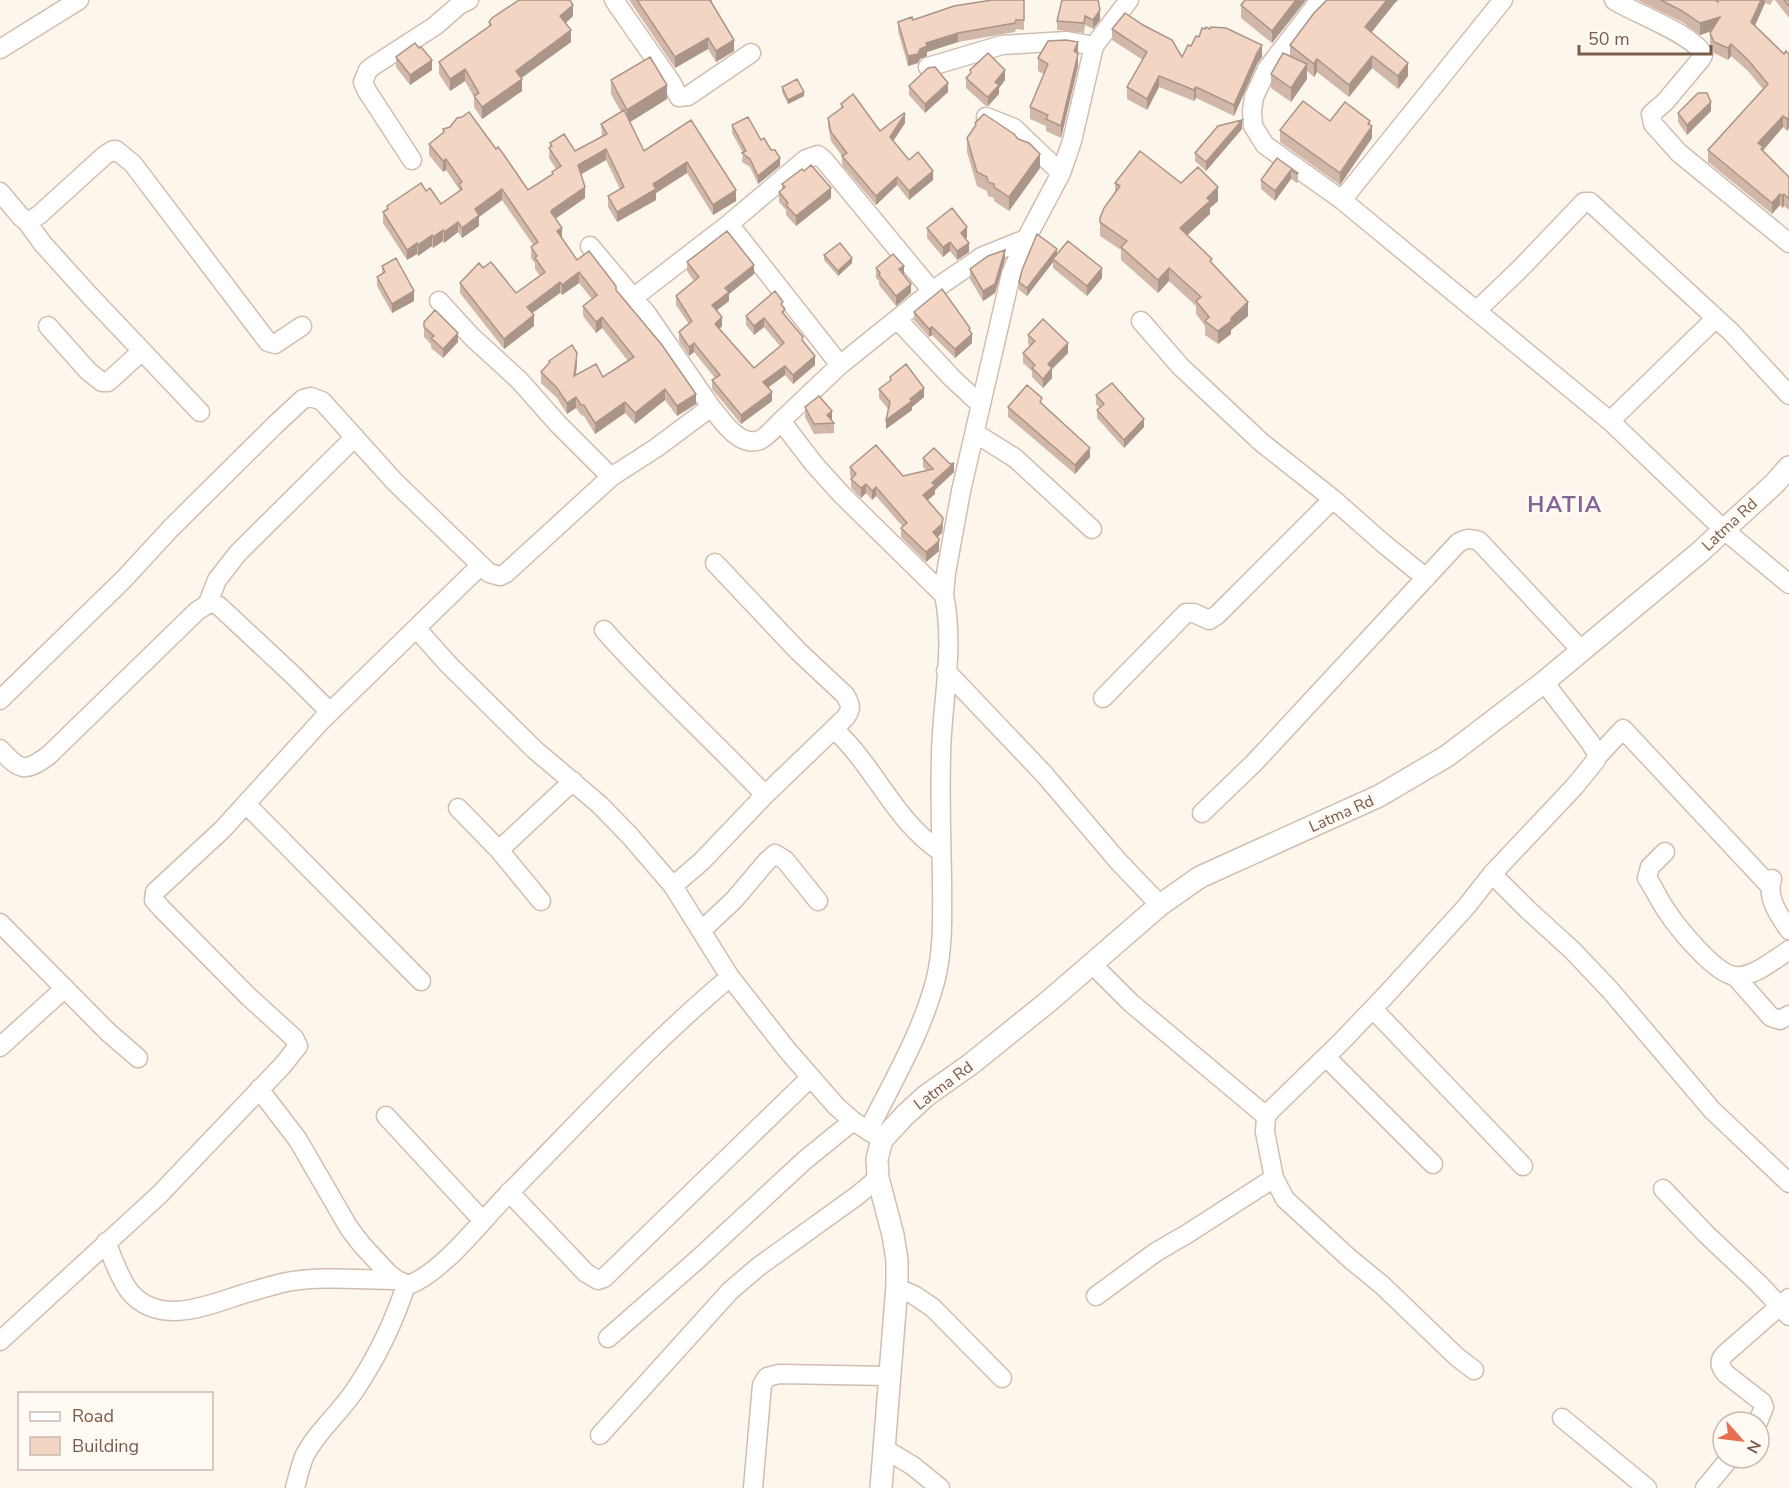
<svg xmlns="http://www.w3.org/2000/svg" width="1789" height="1488" font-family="'Nunito Sans',sans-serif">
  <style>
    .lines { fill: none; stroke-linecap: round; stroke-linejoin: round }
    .minor-casing { stroke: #d1beb0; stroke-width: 21 }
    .tertiary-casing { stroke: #d1beb0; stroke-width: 24 }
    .minor { stroke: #fff; stroke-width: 18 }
    .tertiary { stroke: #fff; stroke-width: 21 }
    .wall { fill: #d1b7a8 }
    .shaded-wall { fill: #aa9588 }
    .building { fill: #f3d5c3; stroke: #aa9588; stroke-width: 1.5 }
    .labels { text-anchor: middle; stroke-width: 6; stroke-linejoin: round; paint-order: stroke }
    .street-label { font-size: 16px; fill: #7a5c4d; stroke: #fffaf3 }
    .district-label { font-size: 22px; font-weight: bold; letter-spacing: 1.5px; fill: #846695; stroke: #fffaf3 }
  </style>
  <rect width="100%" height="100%" fill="#fdf6ec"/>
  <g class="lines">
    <defs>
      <path id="minor" d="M614,0L671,82L679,97L688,96L751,53
        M1320,0L1267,69L1254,97L1252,111L1253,126L1265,145L1342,200L1610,421L1723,529L1789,584
        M1614,0C1633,13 1696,35 1703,55L1701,59L1665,102L1651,114L1653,124L1679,153L1789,243
        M0,49L79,0
        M928,67L1002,45L1067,41L1094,46
        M986,117L1014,128L1061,173
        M412,160L367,91L363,82L368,70L373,66L435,26L459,5L469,0
        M0,192L21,217L27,222L39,215L104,156L113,150H116L133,164L268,342L275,344L302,326
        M1342,200L1503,0
        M27,222L43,244L90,296L200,412
        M729,224L840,365
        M590,246L647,314L711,407L656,448L611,477
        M633,298L729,224L806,159L818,155L824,160L932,291
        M1476,311L1521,268L1584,202H1590L1731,332L1789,395
        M898,320L952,378L981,405
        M1141,321L1180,366L1261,442L1333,499L1384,544L1426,578
        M48,326L88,371L102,382H108L142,351
        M711,407C722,420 739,448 760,440C768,436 775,427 781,421L814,464L841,494L944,595C955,647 942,702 941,754C940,795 941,837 942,877C942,912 944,948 935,982C921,1034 892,1083 868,1131
        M781,421L840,365L932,291L983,256L1026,239
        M1610,421L1716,318
        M975,433L1015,458L1092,529
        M715,563L798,651L845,695C851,705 852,709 845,718L765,795
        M944,595L946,573L961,491L1011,274L1026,239L1061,173L1072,141L1094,46L1129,0
        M208,603L217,580L238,553L355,437
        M416,628L448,664L535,750L600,805L630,836L673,886L730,977L788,1051L836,1106L853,1121L878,1137
        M604,630C655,688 712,739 765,795L702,861L673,886
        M946,671L1044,774L1118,861L1160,905
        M1103,698L1186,613H1194L1209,620L1217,615L1333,499
        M0,700L124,579L172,527L275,425L303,399L311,397L322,401L394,481L489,573L500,576L506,573L611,477L558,424L520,381L472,337L439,301
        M834,729C876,768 893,819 941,852
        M0,749C20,771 25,773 49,755L197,611L211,602L219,606L294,676L330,712
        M1597,757L1623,729L1770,886
        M246,804L421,981
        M458,808L499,850
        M1202,813L1254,763L1458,543C1466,538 1471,538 1479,541L1582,651
        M1665,852L1650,867L1647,878C1654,888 1659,900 1666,910C1677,927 1715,974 1735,976C1753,978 1775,959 1789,950
        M1492,874L1528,910L1572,950L1610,990L1712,1110L1789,1183
        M1772,879C1766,898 1779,915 1789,930
        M541,901L499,850L573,781
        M0,923L108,1032L138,1058
        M702,930L734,900L767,861L775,854L785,860L818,901
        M1092,964L1131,1003L1266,1116
        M1735,976L1771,1017L1780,1020L1789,1015
        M1373,1009L1523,1166
        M0,1047L65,988
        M1326,1057L1433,1164
        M259,1089L298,1140L349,1228L362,1245L388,1273L397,1280L409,1285C445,1270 481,1221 509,1193C581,1120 651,1043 730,977
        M386,1116L482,1220
        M1663,1189L1706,1234L1759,1284L1789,1316
        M509,1192L586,1273L598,1280L604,1278L811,1077
        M106,1242C113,1258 119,1278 130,1292C158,1325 204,1307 237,1296C252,1291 267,1287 282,1283C319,1275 359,1280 397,1280
        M897,1288L914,1295L933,1308L1002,1378
        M1096,1296L1156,1252L1187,1234L1274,1178
        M608,1338L697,1260L805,1160L853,1121
        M0,1341L159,1195L283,1065L298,1046L294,1038L249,997L162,909L154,900L155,892L223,829L321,721L480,566
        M1474,1370L1457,1357L1382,1285L1349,1258L1285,1199L1274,1178L1265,1132L1266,1116L1271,1110L1341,1042L1386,995L1466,907L1492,874L1575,786L1596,760V752L1590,742L1544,682
        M1562,1418L1647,1488
        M1758,1422L1764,1407L1762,1402L1726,1374C1720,1367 1718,1361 1725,1354L1789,1298
        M600,1435L730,1291L758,1267L858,1195L878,1178
        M885,1449L913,1466L940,1488
        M295,1488C298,1477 300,1467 304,1457C316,1432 340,1413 355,1390C377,1357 394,1322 406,1285
        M753,1488L761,1396L762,1385L767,1377L779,1374L888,1376
        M1705,1488L1730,1458"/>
      <path id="tertiary" d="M881,1488L897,1285V1260L893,1235L878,1178L877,1159L882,1140L905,1115L927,1095L971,1064L1049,1001L1160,905L1200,877L1379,796L1447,756L1544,682L1700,552L1775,483L1789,467"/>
    </defs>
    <!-- minor casing -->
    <use href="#minor" class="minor-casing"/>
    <!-- tertiary casing -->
    <use href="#tertiary" class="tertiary-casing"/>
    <!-- minor -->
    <use href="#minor" class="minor"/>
    <!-- tertiary -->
    <use href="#tertiary" class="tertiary"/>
  </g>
  <!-- wall -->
  <path class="wall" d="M629,0H712V4L734,51L716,62L708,49L675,68Z
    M1024,0V30L1016,29L1015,32L958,42L927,52V56L920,59L918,63L908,66L898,31V22Z
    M1062,0L1100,20L1093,29L1085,25L1084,33L1057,30V21Z
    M1245,0H1306L1272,43L1241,18V5Z
    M1637,0H1715L1718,2V0H1773L1770,5L1765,3L1755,26L1784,54H1789V128L1787,131L1783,127L1763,151L1789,177V210L1784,206L1782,208L1780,205L1772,214L1708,162V150L1763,89L1748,71L1731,56L1728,60L1714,53L1710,45V33L1711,31L1700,35L1682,22Z
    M1775,0H1789V18Z
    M1394,4L1372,32L1408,76L1398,89L1372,68L1349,97L1317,72L1314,77L1307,71V79L1291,102L1271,88V74L1290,56V45Z
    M573,16L566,23L571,42L521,78L522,91L482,119L474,107V97L465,81L450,91L439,74V62L489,26V22Z
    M1112,29L1182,57L1199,37L1210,29L1262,57L1257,64L1234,116L1196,98L1194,101L1159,87L1147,110L1127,99V87L1143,60L1112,40Z
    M1078,42V66L1061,138L1046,131V126L1030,119V107L1044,74L1038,71V58Z
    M396,57L432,70L410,85L396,67Z
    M970,70L1005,80L999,88V94L988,106H986L966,88V78L970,74Z
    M611,80L667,99L630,122L644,151L691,120L736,201L713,215L687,173L656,193V200L617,222L608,207V196L620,189L606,160L581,174L585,198L555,219L562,238L577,260L616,290L696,404L677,416L665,400L635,424L625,413L595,434L584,416L581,415L576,408L567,414L557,398L541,383V372L549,363V361L577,364L576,375L603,377L628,361L602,328L596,333L583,316V306L592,299L579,283L562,295L560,293L532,313L534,326L504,349L460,293V283L483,268L516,293L540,276L535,269V263L531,258V247L534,246L502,200L479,217V226L462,238L458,232L444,243L443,241L433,248L432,246L418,256L417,254L407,260L383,223V212L387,210V206L426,191L441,204L459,191V189L446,170L443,172L429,155V144L443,133V129L496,149L528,190L552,175V172L556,169L549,158L550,143L575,151L602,136L601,124L621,112L611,94Z
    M909,86L948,92L925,113L909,95Z
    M782,87L804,96L788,104L782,92Z
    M841,104L880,131L905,123L893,141L909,160L933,180L909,200L897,185L876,205L842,165V156L831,141L828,126V118L841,108Z
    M1711,111L1687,135L1678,122V113Z
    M1330,121L1370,126L1372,138L1340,185L1280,142V130Z
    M975,123L1040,168L1009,211L994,201V198L988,196L987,191L977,186L967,152V138L975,126Z
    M732,125L761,140L780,166L758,184L750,167L742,162L743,153L732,133Z
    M1242,129L1206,171L1195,161V153Z
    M1277,158L1298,173V182L1297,183L1291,179L1275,201L1261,189V180Z
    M1115,183H1181L1218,201L1210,208V214L1187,235L1212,263L1248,316L1231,330V334L1218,344L1205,335V326L1196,314V306L1169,281L1158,293L1121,260V250L1100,236V218L1115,192Z
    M782,184L831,198L796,226L786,215V210L779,202V192L782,189Z
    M927,228L967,237L966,239L969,252L957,260L950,251L943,257L927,238Z
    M1057,254L1102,278L1087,296L1053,268V262L1027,296L1019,290V282Z
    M824,255L852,263L838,276L824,260Z
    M1005,259L995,293L983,301L970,279V269Z
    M687,262L754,274L729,294V301L717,310L722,326L720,329L754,368L780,346L764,327L754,335L746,325V316L783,306L785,317L803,342L815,365L793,384L785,375L768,388L772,401L741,424L712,389V380L715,378L694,352L689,356L679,341V332L689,324L676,305V296L694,281L687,271Z
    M382,266L414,301L392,313L377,286V277L382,274Z
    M876,268L904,275L911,293L896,306L879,285V281L876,278Z
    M914,312L970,332L972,343L955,358L932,335L929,337L914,320Z
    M424,322L458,342L443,358L431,348V344L424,337Z
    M1028,335L1068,353L1052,369V378L1043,388L1032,377V371L1023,363V353L1030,346L1028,344Z
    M890,377L924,397L912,407V410L886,429L889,410L879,398V389L890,381Z
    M1096,395L1144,427L1124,448L1097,418V410L1100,408L1096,404Z
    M1042,404L1090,457L1075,474L1008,417V407Z
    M805,407L831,421L834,423V433L814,434L805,417Z
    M923,458L954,472L935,490V494L928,500L943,527L942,533L937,537L939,551L926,562L901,537V528L903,527L876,496L872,500L866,493L861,498L851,488V479L852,478L850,476V467L903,476L926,470L923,467Z"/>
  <!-- shaded-wall -->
  <path class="shaded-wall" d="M1296,0H1306L1272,43V31Z
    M1387,0H1398L1394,4L1365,40V27Z
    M1761,0H1765V3L1751,34V22Z
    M573,5V16L560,28V16Z
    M1100,10V20L1093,29V20Z
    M1720,17V28L1700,35V23Z
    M571,30V42L516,82V71Z
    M958,33V42L927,52V56L920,59L918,63L908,66V56L920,49L926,43Z
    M708,38V49L675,68V57Z
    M734,40V51L716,62V51Z
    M1078,42V66L1061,138V126L1074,51Z
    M1731,44V56L1728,60V48Z
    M1262,45V57L1257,64L1234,116V105L1257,53Z
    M1372,56V68L1349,97V85Z
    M1317,59V72L1314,77V64Z
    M432,60V70L410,85V75Z
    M1408,63V76L1398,89V76Z
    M1307,64V79L1291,102V88Z
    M465,69V81L450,91V79Z
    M1005,70V80L999,88V94L988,106V97L995,82Z
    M1159,76V87L1147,110V99Z
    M522,79V91L482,119V107Z
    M948,83V92L925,113V104Z
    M667,85V99L627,124V110Z
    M1196,87V98L1194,101V90Z
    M804,92V96L788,104V100Z
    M1711,102V111L1687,135V125Z
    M905,114V123L890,146V137Z
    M1783,116V127L1763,150V159L1758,143Z
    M1789,117V128L1787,131V119Z
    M1242,120V129L1206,171V162Z
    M1370,121V128L1372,126V138L1340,185V173Z
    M606,149V160L578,176V165Z
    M1040,154V168L1009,211V197Z
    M780,158V166L758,184V176Z
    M446,159V170L443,172V161Z
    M687,162V173L656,193V200L617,222V212L653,184Z
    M1291,170V179L1275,201V191Z
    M933,171V180L909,200V191Z
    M897,177V185L876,205V196Z
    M585,187V198L552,221L551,212L552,210Z
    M1218,187V201L1210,208V214L1180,242V228L1207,198Z
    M831,188V198L796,226V216Z
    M502,189V200L479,217V226L462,238V228L475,209Z
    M736,190V201L713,215V205Z
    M1780,194V205L1772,214V203Z
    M1784,194V206L1782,208V196Z
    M458,222V232L444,243V232Z
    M967,227V237L961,243V233Z
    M562,228V239L557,231Z
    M443,230V241L433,248V237Z
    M432,235V246L418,256V245Z
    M950,242V251L943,257V247Z
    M417,243V254L407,260V250Z
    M969,243V252L957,260V251Z
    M1057,249V257L1053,259V262L1027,296V288Z
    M1005,250V259L995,293L983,301V291Z
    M852,258V263L838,276V271Z
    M754,265V274L729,294V301L712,314V305L725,288Z
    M904,266V275L899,269Z
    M1102,268V278L1087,296V286Z
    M1169,268V281L1158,293V280Z
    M579,272V283L562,295V285Z
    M560,282V293L527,317V307Z
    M911,284V293L896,306V296Z
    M414,291V301L392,313V304Z
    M1248,302V316L1231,330V334L1218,344V331Z
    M534,315V326L504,349V339Z
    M602,317V328L596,333V322Z
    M722,317V326L715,333V324Z
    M764,318V327L754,335V326Z
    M932,327V335L929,337V329Z
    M970,328V336L972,334V343L955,358V349Z
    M458,333V342L443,358V349Z
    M694,343V352L689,356V347Z
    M1068,343V353L1052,369V378L1043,388V379L1048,364Z
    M577,353V364L574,386V376Z
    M815,356V365L793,384V375Z
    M785,366V375L763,391V382Z
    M924,388V397L912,407V410L886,429V420Z
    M665,389V400L635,424V413Z
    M772,392V401L741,424V415Z
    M696,394V404L677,416V406Z
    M576,397V408L567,414V403Z
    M625,402V413L595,434V423Z
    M832,411V420L827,425V415Z
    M1144,419V427L1124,448V440Z
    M1090,448V457L1075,474V465Z
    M954,463V472L935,490V494L923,504V495L932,483Z
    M866,484V493L861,498V488Z
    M876,487V496L872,500V491Z
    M943,518L942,533L933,541V532Z
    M939,539V551L926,562V552Z"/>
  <!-- building -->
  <path class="building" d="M519,0H570L573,5L560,16L571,30L516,71L522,79L482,107L474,96L479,93L465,69L450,79L439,62L491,25L489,22L492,18Z
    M637,0H710L734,40L716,51L708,38L675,57Z
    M992,0H1024V20H1016L1015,23L958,33L926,43L927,46L920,49L918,54L908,56L898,22L912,17L913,20L954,6Z
    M1062,0H1098L1100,10L1093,20L1085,16L1084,23L1057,21Z
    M1245,0H1296L1272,31L1241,5Z
    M1327,0H1387L1365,27L1408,63L1398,76L1372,56L1349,85L1317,59L1314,64L1290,45L1314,13Z
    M1661,0H1715L1718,2V0H1761L1751,22L1784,54L1786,51L1789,54V117L1787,119L1783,116L1758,143L1763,147L1761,149L1789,177V199L1784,194L1782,196L1780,194L1772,203L1708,150L1768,84L1748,60L1731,44L1728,48L1714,42L1710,33L1720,17L1700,23L1682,11Z
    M1784,0H1789V6Z
    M1125,13L1143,25L1172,40L1182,57L1188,45L1191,46L1196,36L1199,37L1202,28L1205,29L1206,27L1210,29L1211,27L1226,28L1262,45L1257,53L1234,105L1196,87L1194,90L1159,76L1147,99L1127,87L1147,52L1112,29Z
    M1066,40L1078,42L1074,51L1078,54L1061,126L1046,119L1048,115L1030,107L1048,64L1038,58L1048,41Z
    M415,43L419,48L421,47L432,60L410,75L396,57Z
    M988,53L1005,70L995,82L999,85L988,97L986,96L966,78L971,73L970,70Z
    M1283,53L1307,64L1291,88L1271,74Z
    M650,57L667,85L627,110L611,80Z
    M935,67L948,83L925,104L909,86L928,68Z
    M797,79L804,92L788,100L782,87Z
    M1698,93H1707L1711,102L1687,125L1678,113Z
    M853,94L880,131L904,113L905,114L890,137L909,160L918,152L933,171L909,191L897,177L876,196L842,156L847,153L831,132L828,118L843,107L841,104Z
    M1303,101L1330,121L1345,102L1370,121L1368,124L1372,126L1340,173L1280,130Z
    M624,110L644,151L691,120L736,190L713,205L687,162L653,184L656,189L617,212L608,196L624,187L606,149L578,165L585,187L552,210L551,212L562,228L557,231L577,260L589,251L616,286V290L662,345L696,394L677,406L665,389L635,413L625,402L595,423L584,405H581L576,397L567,403L557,388L541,372L550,362L549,361L572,345L577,353L574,376L596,364L603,377L634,357L602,317L596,322L583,306L597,295L579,272L562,285L560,282L527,307L534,315L504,339L460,283L479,263L483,268L491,262L516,293L545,272L535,258L537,256L531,247L538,242L502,189L475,209L479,215L462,228L458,222L444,232L443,230L433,237L432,235L418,245L417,243L407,250L383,212L388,209L387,206L421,183L426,191L430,188L441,204L462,189L459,184L462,182L446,159L443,161L429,144L444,132L443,129L450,127L457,118L462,117L469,112L496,149L498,147L504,155L528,190L553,174L552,172L561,166L549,148L552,146L550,143L564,134L575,151L607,134L601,124Z
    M984,114L1014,134L1018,139L1029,143L1040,154L1009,197L994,187V184L988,182L987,177L977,172L967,138L976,125L975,123Z
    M748,117L761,140L764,138L771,150H775L780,158L758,176L750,159L742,153L746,151L732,125Z
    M1242,120L1206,162L1195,153L1218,126Z
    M1140,151L1181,183L1198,167L1218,187L1207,198L1210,201L1180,228L1212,259L1210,261L1248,302L1231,318V321L1218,331L1205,321L1209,317L1196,301L1201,297L1169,268L1158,280L1121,247L1127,241L1100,222V218L1104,208L1120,186L1115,183Z
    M1277,158L1298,173L1297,174L1291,170L1275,191L1261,180Z
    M811,165L831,188L796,216L786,205L788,203L779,192L785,187L782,184L802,169L804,171Z
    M952,208L967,227L961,233L969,243L957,251L950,242L943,247L927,228Z
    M727,231L754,265L725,288L729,292L712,305L722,317L715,324L754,368L784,343L764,318L754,326L746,316L775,291L783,302L781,304L785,309L782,312L803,337L802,340L815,356L793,375L785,366L763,382L772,392L741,415L712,380L720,375L694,343L689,347L679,332L692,321L676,296L699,277L687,262Z
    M1037,234L1057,249L1027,288L1019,282L1022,270Z
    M1068,241L1102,268L1087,286L1053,259Z
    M840,243L852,258L838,271L824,255Z
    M1005,250L995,284L983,291L970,269L988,256Z
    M893,254L904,266L899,269L911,284L896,296L879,275L880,273L876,268Z
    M396,258L414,291L392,304L377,277L385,272L382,266Z
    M942,289L970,328L969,330L972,334L955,349L932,327L929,329L914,312Z
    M435,310L458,333L443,349L431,338L434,336L424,327V322Z
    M1043,319L1068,343L1048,364L1052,368L1043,379L1032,368L1035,365L1023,353L1035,341L1028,335Z
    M906,364L924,388L910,399L912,401L886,420L890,402L879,389L891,380L890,377Z
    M1112,383L1144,419L1124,440L1097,410L1104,404L1096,395Z
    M1027,385L1042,398L1040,402L1090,448L1075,465L1008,407Z
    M819,396L832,411L827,415L834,423L814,424L805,407Z
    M876,445L903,476L933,469L923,458L934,448L950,464L954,463L932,483L935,485L923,495L943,518L942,524L933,532L939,539V541L926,552L901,528L907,523L876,487L872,491L866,484L861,488L851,479L856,474L850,467Z"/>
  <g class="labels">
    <!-- street labels -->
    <g class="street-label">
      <text transform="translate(1729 524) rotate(-43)" y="6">Latma Rd</text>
      <text transform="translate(1341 813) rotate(-24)" y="6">Latma Rd</text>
      <text transform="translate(943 1085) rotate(-37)" y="6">Latma Rd</text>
    </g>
    <!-- district labels -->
    <g class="district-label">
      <text x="1565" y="512">HATIA</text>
    </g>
  </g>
  <!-- legend -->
  <rect x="18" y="1392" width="195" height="78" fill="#fffaf3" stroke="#cabbb1" stroke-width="1.5"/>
  <rect x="30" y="1412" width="30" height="9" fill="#ffffff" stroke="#cabbb1" stroke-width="1.5"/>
  <text x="72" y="1422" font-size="18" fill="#7a5c4d">Road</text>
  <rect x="30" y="1437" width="30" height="18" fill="#f3d5c3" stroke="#cabbb1" stroke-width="1.5"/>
  <text x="72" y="1452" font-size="18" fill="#7a5c4d">Building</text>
  <!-- north arrow -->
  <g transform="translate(1741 1440) rotate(118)"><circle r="28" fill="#fffaf3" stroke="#cabbb1" stroke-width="1.5"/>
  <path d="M0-4.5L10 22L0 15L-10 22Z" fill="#e76f51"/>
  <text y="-9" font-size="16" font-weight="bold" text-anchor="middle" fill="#7a5c4d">N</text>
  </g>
  <!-- scale -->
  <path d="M1579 45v9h132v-9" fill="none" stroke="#7a5c4d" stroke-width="3"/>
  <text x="1588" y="45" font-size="18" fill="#7a5c4d" stroke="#fffaf3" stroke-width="4.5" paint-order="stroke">50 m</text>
</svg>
